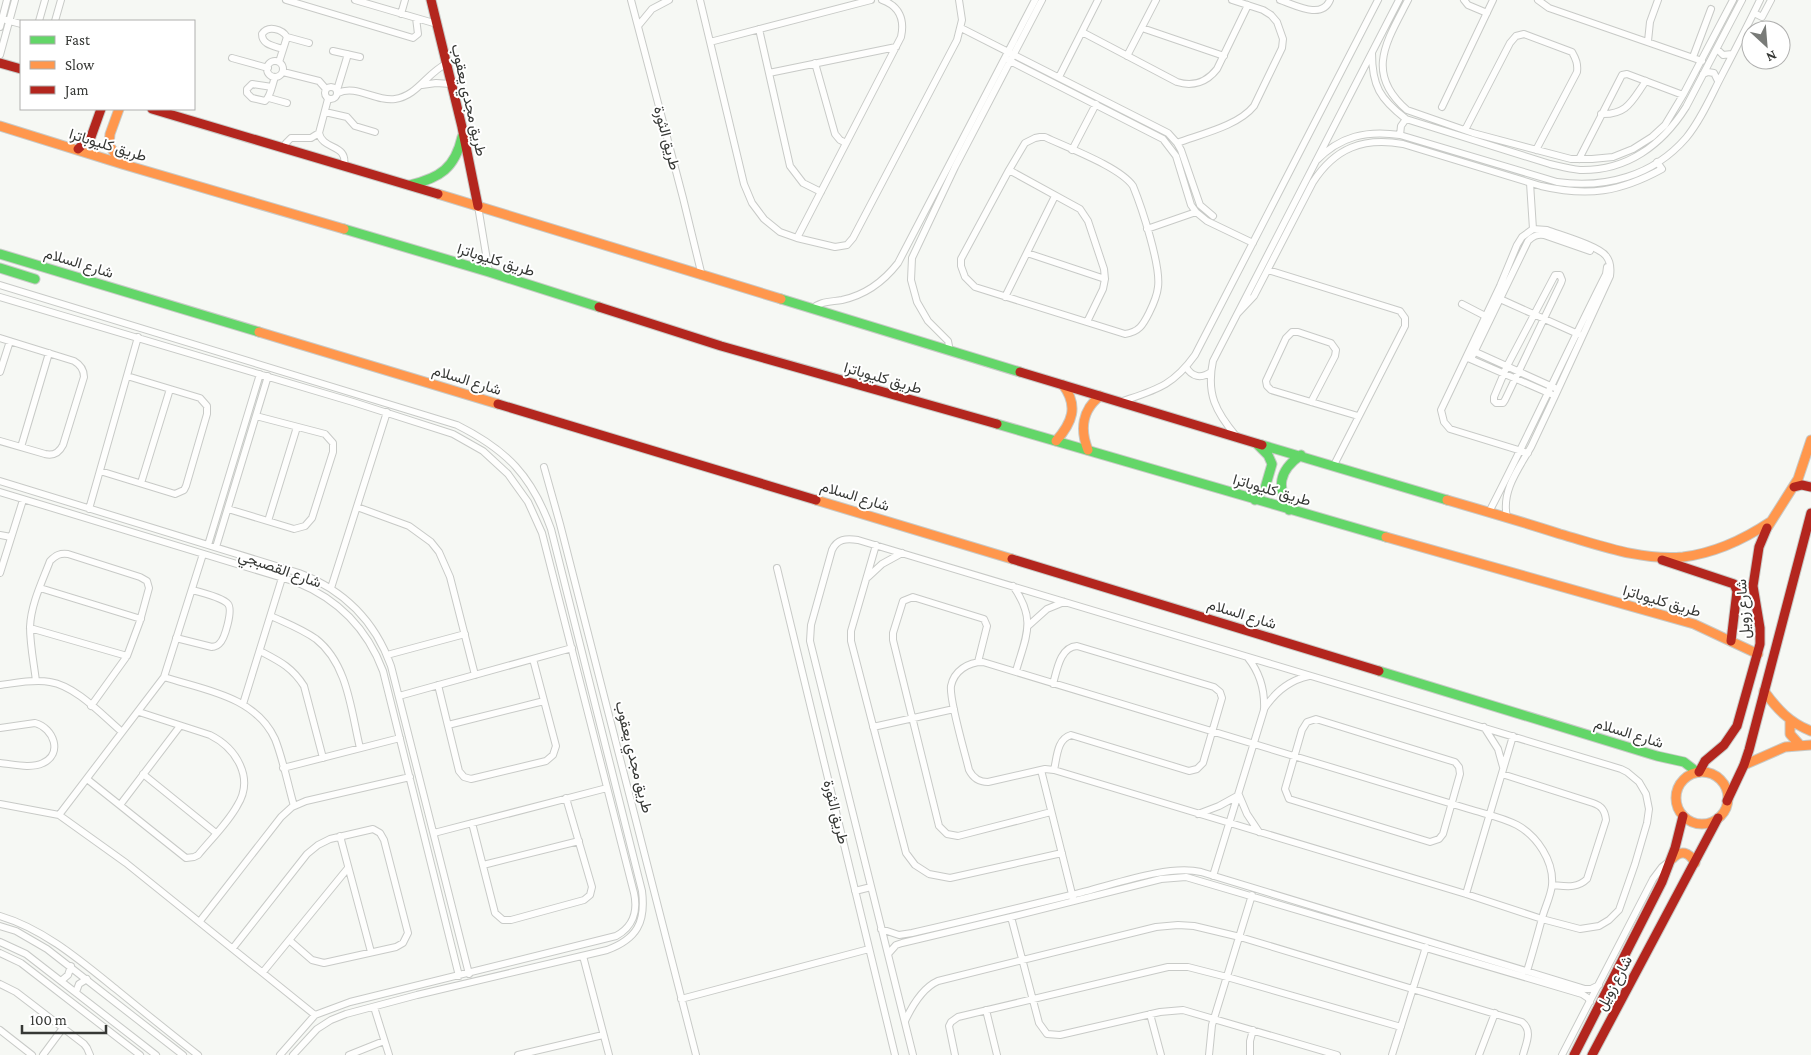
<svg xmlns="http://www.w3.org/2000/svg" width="1811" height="1055" font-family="'Crimson Pro',Vazirmatn,serif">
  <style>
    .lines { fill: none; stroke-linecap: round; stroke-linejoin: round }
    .street-casing { stroke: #c8cac7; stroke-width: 8 }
    .fast-casing { stroke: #c8cac7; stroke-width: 11 }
    .slow-casing { stroke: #c8cac7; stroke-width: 11 }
    .jam-casing { stroke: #c8cac7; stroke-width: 11 }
    .street { stroke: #fefefd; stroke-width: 6 }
    .fast { stroke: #63d668; stroke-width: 9 }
    .slow { stroke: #ff974d; stroke-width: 9 }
    .jam { stroke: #b3261e; stroke-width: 9 }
    .labels { text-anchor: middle; stroke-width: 4; stroke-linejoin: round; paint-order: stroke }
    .street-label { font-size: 15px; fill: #363835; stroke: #fff }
  </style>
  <rect width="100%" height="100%" fill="#f6f8f4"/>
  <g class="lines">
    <defs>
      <path id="street" d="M286,0L413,38L418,34L416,18
        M355,0L437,24
        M631,0L683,198L702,276
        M700,0L744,184L752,203L764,219L780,232L797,238L835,247L847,245L853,238L957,40L962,20L959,0
        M1280,0C1295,5 1322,20 1330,0
        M1408,0C1387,41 1364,73 1407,110L1473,133L1571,159H1592L1613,157L1633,149L1652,137L1665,125L1683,95L1733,0
        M1464,0L1468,5L1487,13
        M1538,0L1549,8L1702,61
        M1754,13L1762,17L1771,0
        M401,14L405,0
        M6,20L21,24
        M39,21L45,0
        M55,21L61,0
        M638,26L652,9L669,0
        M0,27L7,0
        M961,28L1168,133L1177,143L1181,150L1200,205L1213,216
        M1142,28L1224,56
        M759,29L790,166L803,183L821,192
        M1082,32L1177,82C1193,87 1207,82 1217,69L1248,5
        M287,37L309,43
        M1648,41L1650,22L1658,0
        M710,42L871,0
        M1717,49L1723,55L1732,54
        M333,51L360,57
        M1372,53C1372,86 1380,99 1406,119L1550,164C1559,166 1569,169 1580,170C1627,171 1662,145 1686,107L1742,0
        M0,55L15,0
        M1127,56L1156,0
        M1693,57L1711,9
        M232,58L268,68
        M1008,60L1163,139L1176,156L1191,205L1196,212L1207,221L1253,243
        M267 69a8 8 0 1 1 16 0a8 8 0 1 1-16 0Z
        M279,62L287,37C282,29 268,25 262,34C262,45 274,46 283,49
        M815,63L835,134L840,140L846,143
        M283,72L319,81L326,89
        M769,73L896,47
        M1703,74L1708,72L1714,73L1718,81
        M1059,77L1098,0
        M422,85L436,83L451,84
        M325 93a6 6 0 1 1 12 0a6 6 0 1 1-12 0Z
        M272,87L252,84L247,89V93L252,98L265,101C271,96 272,85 275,77
        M337,90L348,54
        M338,93C356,84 376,102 395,99C417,96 427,73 446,64
        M269,98L287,103
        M328,99L319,133C323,151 348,143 344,166
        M1442,107L1493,0
        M325,112L347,117L355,126L375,132
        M1601,114C1628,115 1632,100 1646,81
        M1465,130L1510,43L1516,36L1524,34L1572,52C1576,59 1578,64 1577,72L1536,150
        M1400,135L1401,126L1406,119
        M1040,137H1045C1068,148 1120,167 1133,186C1142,208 1161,266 1158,287C1157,297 1153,305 1149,313C1143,325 1139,332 1125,334L975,287L965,277L961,266V259L1009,170L1025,143L1035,138Z
        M1177,143C1201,134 1238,126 1254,106L1282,48L1283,39L1277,22L1271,15L1263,10L1232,0
        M284,148L286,143L291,138H311L319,133
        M1072,150L1096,104
        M1579,159L1622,75L1627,74L1683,95
        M1316,161C1340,136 1367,130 1400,135L1557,182C1605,189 1653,176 1686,138C1701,120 1711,96 1722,75C1735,50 1748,25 1760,0
        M1009,170L1080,209L1088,221L1104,269L1105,279L1103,289L1087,322
        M1530,183L1533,229
        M478,206L489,272
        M1147,229L1196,212
        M797,238L901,37C905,19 899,6 882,0
        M1027,253L1105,279
        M1268,270L1400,311L1405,318V326L1334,465
        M1555,275H1560L1562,280L1561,283L1505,400L1503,403H1496L1494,401V397L1507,366Z
        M0,285L457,425C507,450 532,476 551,529L642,891C646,922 637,939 607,950L417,995L346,1014L331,1020L317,1029L293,1055
        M0,297L353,402L453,434L483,451L508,474L528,502L542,533L634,893C638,911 633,927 616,936L350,1002L315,1015L280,1055
        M1005,297L1055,196
        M1500,299L1578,334
        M1462,304L1489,318
        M812,309C820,301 831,302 842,300C865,295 884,281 898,263L1035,0
        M1238,313L1254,296L1313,182C1335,148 1363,137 1403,144L1541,186C1588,197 1620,192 1662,169L1657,162
        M0,338L74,361C81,365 84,370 84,377L63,445C59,453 53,456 45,454L0,441
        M1471,350L1555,388
        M950,351L948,341L928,321L917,302L911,280L912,258L955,167L1042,0
        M1468,358L1551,394
        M1471,359L1528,241C1533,236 1537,234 1544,235L1590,251
        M1186,367C1192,377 1201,379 1211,372
        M0,372L10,341
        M1120,402C1155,390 1172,387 1195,355L1378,0
        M1311,402L1335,356L1336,350L1331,343L1298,332H1292L1286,338L1266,381L1267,386L1271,390L1358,416
        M1236,436C1216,412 1206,394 1213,361L1399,0
        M21,447L49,353
        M544,467L560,524L696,1055
        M100,471L175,494L184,490L186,486L207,414V406L200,398L127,376
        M0,481L299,573C344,590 375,621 391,666L469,974
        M141,483L170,389
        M0,492L296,582C338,599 367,628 383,671L459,976
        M357,507L409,526L431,542L439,552L450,577L475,675
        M89,509L138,337
        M228,509L294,529L305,526L312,518L333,452V443L325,434L256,416
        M1489,512C1530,433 1566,353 1606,274L1607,267
        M1507,517C1501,491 1519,468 1531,447L1555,396L1610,276C1611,269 1611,262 1606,256C1599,246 1560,235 1547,230L1533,229L1522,237L1517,245L1500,286L1441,410L1444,422L1450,429L1528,453
        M268,521L297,427
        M0,535L11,537
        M208,545L260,374
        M876,545L851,631V641L906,853L915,865L929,874L950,878L1062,853
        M216,547L268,376
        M777,568L895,1055
        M0,573L23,500
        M868,577L882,564L902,553
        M1013,586C1037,620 1026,636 1016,671
        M40,588L141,619
        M331,588L387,412
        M271,616C286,623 302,629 316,639C348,664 351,711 360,748
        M1028,626L1047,609L1064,602
        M30,628L127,656
        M176,638L212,647C215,646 216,647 219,644C225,639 233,610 228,604C223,598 200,592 192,590
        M260,651C279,661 292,667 304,686L323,758
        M387,655L465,634
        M978,662L987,626L984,619L913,597L903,601L893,633V640L939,826L947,834L958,836L1051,812
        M164,677C204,690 255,696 275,739C283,759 288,785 294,806
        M36,681C34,664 30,645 30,627C31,604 42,582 50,561C56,555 60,553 68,554L140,577L147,581L149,588L140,621L127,656L91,706
        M1053,684C1057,670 1060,647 1077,646L1214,687L1220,692L1222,698L1203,763L1197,769L1189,771L1071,735C1057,739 1057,757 1054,770
        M0,685C16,683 34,679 50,682C76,686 102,715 122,732
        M438,685L459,771L464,777L471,779L546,761L553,755L556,746L533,659
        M399,696L572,648
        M243,704L282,578
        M1264,709C1275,692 1290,680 1309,676
        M1316,719L1455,762L1459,767L1460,774L1443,834L1439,839L1430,842L1289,799L1285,789L1302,730L1307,722Z
        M448,725L544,701
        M873,727L954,709
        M1484,727L1498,749L1503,767
        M0,728L35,723C54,728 63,754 43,763C31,769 12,764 0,763
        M283,768L400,738
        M1041,770L1073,898
        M143,774L216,833
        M1502,774L1593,803C1602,806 1605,811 1606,820L1587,879C1577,889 1565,886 1552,885
        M87,779L186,858L194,857L198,855C211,839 227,824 237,806C255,778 236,748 210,735L139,712
        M0,804L59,815L126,863L315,1015
        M120,805L180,726
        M1198,814L1219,806L1239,795L1247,814L1259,832
        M59,815L164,677L203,554
        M472,823L495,913L503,920H511L584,900L590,895L592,887L566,798
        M434,833L607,788
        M340,836L371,952
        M483,865L579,841
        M1213,876L1264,710C1265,690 1260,673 1248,658
        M855,891L871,887
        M1466,894L1513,736
        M0,916C44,929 81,961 117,990C144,1012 171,1034 198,1055
        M1011,917L1039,1023L1047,1034L1060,1035L1160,1012L1183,1010L1337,1055
        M200,921L281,817L292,807L306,801L410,777
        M0,926L16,931L47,949L183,1055
        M881,929L899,935L912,933C965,921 1018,908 1071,895C1108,887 1165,864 1201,872L1585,989H1591L1599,985
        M0,942L26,954L156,1055
        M233,948L307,854L318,845L330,839L373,829L380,833L384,840L408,933L403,943L396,947L324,963L312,960L289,940
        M0,953L21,963L140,1055
        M888,954L896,945L902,943L1011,917L1161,879L1186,877L1582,994L1588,998L1590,1002
        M583,956L609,1055
        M263,972L348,868
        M61,981L68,975L71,966
        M0,984L16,992L84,1044L87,1048L90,1055
        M76,992L79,984L87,979
        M681,999L869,949
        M374,1007L389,1055
        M986,1010L997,1055
        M1150,1014L1161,1055
        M905,1021C912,1006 922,988 938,981L1156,927L1178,925L1194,926L1240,937L1522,1022C1533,1031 1526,1043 1523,1055
        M0,1030L32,1055
        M43,1055L63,1028
        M349,1055L384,1041
        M518,1055L603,1035
        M913,1055L810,641L811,625L832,550C837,539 846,538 858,540L1621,769L1627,772L1639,782L1646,794L1649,809L1647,823L1635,864L1619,910L1609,920L1599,926L1580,929L1542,919L1466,894L1054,770L1045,769L988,782C979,782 973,778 969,770C965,753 949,700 951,686C954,671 968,662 983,662L1469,809C1485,814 1502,817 1517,825C1537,836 1554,861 1552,885C1551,895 1546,905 1543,915C1538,933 1533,952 1527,971
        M955,1055L949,1026L951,1022L958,1017L1168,967H1188L1227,977L1401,1027
        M1209,1055L1212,1025L1252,895
        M1250,1055V1041L1253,1030
        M1392,1055L1426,947
        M1479,1055L1495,1013
        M1562,1055L1653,879L1662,867L1671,860"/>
      <path id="fast" d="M410,185C440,178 455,168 462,137
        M344,229L489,272L599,307
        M0,254L259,332
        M0,268L35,279
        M781,299L1020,372
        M997,424L1386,537
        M1262,445L1447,500
        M1255,500L1265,488L1272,464L1268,455L1257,444
        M1289,510C1277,487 1278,471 1301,455
        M1379,671L1657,756L1684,762L1697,772"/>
      <path id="slow" d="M119,109L110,134L109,145L122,164
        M0,126L122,164L344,229
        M438,194L781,299
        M259,332L498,404
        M1056,441C1072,423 1079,406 1063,385
        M1088,450C1080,430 1082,410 1100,396
        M816,500L1012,559
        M1447,500C1485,511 1523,522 1560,534C1599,545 1641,561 1683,557C1715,553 1743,540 1770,522
        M1767,528L1798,479L1811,440
        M1386,537L1694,624L1758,654
        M1764,691C1777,709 1790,723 1811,731
        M1790,722V734L1799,744
        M1744,765L1785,747L1811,745
        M1676 798a26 26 0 1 1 52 0a26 26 0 1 1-52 0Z
        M1672,859C1681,849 1689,852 1695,863"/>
      <path id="jam" d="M431,0L462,127L478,206
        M0,63L21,69
        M152,109L438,194
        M78,149L91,137L101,109
        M599,307L721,346L997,424
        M1020,372L1262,445
        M498,404L816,500
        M1794,487L1802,485L1811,487
        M1012,559L1379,671
        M1662,560L1734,584L1737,591L1731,641
        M1699,772L1705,761L1724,745L1737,726L1760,644V628L1753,586L1759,547L1767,528
        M1727,801L1744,765L1749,750L1811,513
        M1574,1055L1662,882L1675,848L1683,816
        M1592,1055L1718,818"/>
    </defs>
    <!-- street casing -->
    <use href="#street" class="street-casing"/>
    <!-- fast casing -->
    <use href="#fast" class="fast-casing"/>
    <!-- slow casing -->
    <use href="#slow" class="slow-casing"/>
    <!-- jam casing -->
    <use href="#jam" class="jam-casing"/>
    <!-- street -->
    <use href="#street" class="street"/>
    <!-- fast -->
    <use href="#fast" class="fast"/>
    <!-- slow -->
    <use href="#slow" class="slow"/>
    <!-- jam -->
    <use href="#jam" class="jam"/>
  </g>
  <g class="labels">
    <!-- street labels -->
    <g class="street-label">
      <text transform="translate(469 100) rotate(77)" y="5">طريق مجدي يعقوب</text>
      <text transform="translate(667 138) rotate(75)" y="5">طريق الثورة</text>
      <text transform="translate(108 145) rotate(17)" y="5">طريق كليوباترا</text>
      <text transform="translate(496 260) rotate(17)" y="5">طريق كليوباترا</text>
      <text transform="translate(79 263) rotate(17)" y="5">شارع السلام</text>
      <text transform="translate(883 378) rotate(16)" y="5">طريق كليوباترا</text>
      <text transform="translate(467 380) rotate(17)" y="5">شارع السلام</text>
      <text transform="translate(1272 490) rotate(16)" y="5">طريق كليوباترا</text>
      <text transform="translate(855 496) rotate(17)" y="5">شارع السلام</text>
      <text transform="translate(280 569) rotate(19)" y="5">شارع القصبجي</text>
      <text transform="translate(1662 601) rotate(16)" y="5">طريق كليوباترا</text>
      <text transform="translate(1743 609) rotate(-94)" y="5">شارع زويل</text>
      <text transform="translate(1242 614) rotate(17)" y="5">شارع السلام</text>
      <text transform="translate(1629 733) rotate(17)" y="5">شارع السلام</text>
      <text transform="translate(634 757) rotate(76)" y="5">طريق مجدي يعقوب</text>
      <text transform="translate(836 812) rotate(76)" y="5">طريق الثورة</text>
      <text transform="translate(1614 983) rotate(-62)" y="5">شارع زويل</text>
    </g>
  </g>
  <!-- legend -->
  <rect x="20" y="20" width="175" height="90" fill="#ffffff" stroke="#afafae"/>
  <rect x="30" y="36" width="25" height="8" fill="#63d668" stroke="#afafae"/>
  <text x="65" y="45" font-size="15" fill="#363835">Fast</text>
  <rect x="30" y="61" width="25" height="8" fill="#ff974d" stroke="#afafae"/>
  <text x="65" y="70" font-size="15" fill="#363835">Slow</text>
  <rect x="30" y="86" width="25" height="8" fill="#b3261e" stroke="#afafae"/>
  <text x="65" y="95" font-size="15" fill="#363835">Jam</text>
  <!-- north arrow -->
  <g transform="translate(1766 45) rotate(154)"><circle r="24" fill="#ffffff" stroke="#afafae"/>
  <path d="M0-4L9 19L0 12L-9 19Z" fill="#797b78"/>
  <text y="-8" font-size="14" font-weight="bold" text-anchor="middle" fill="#363835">N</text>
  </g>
  <!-- scale -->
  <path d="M22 1025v8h84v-8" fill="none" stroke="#363835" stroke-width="2.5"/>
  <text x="30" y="1025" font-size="15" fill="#363835" stroke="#ffffff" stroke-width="4" paint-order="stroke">100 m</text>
</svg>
